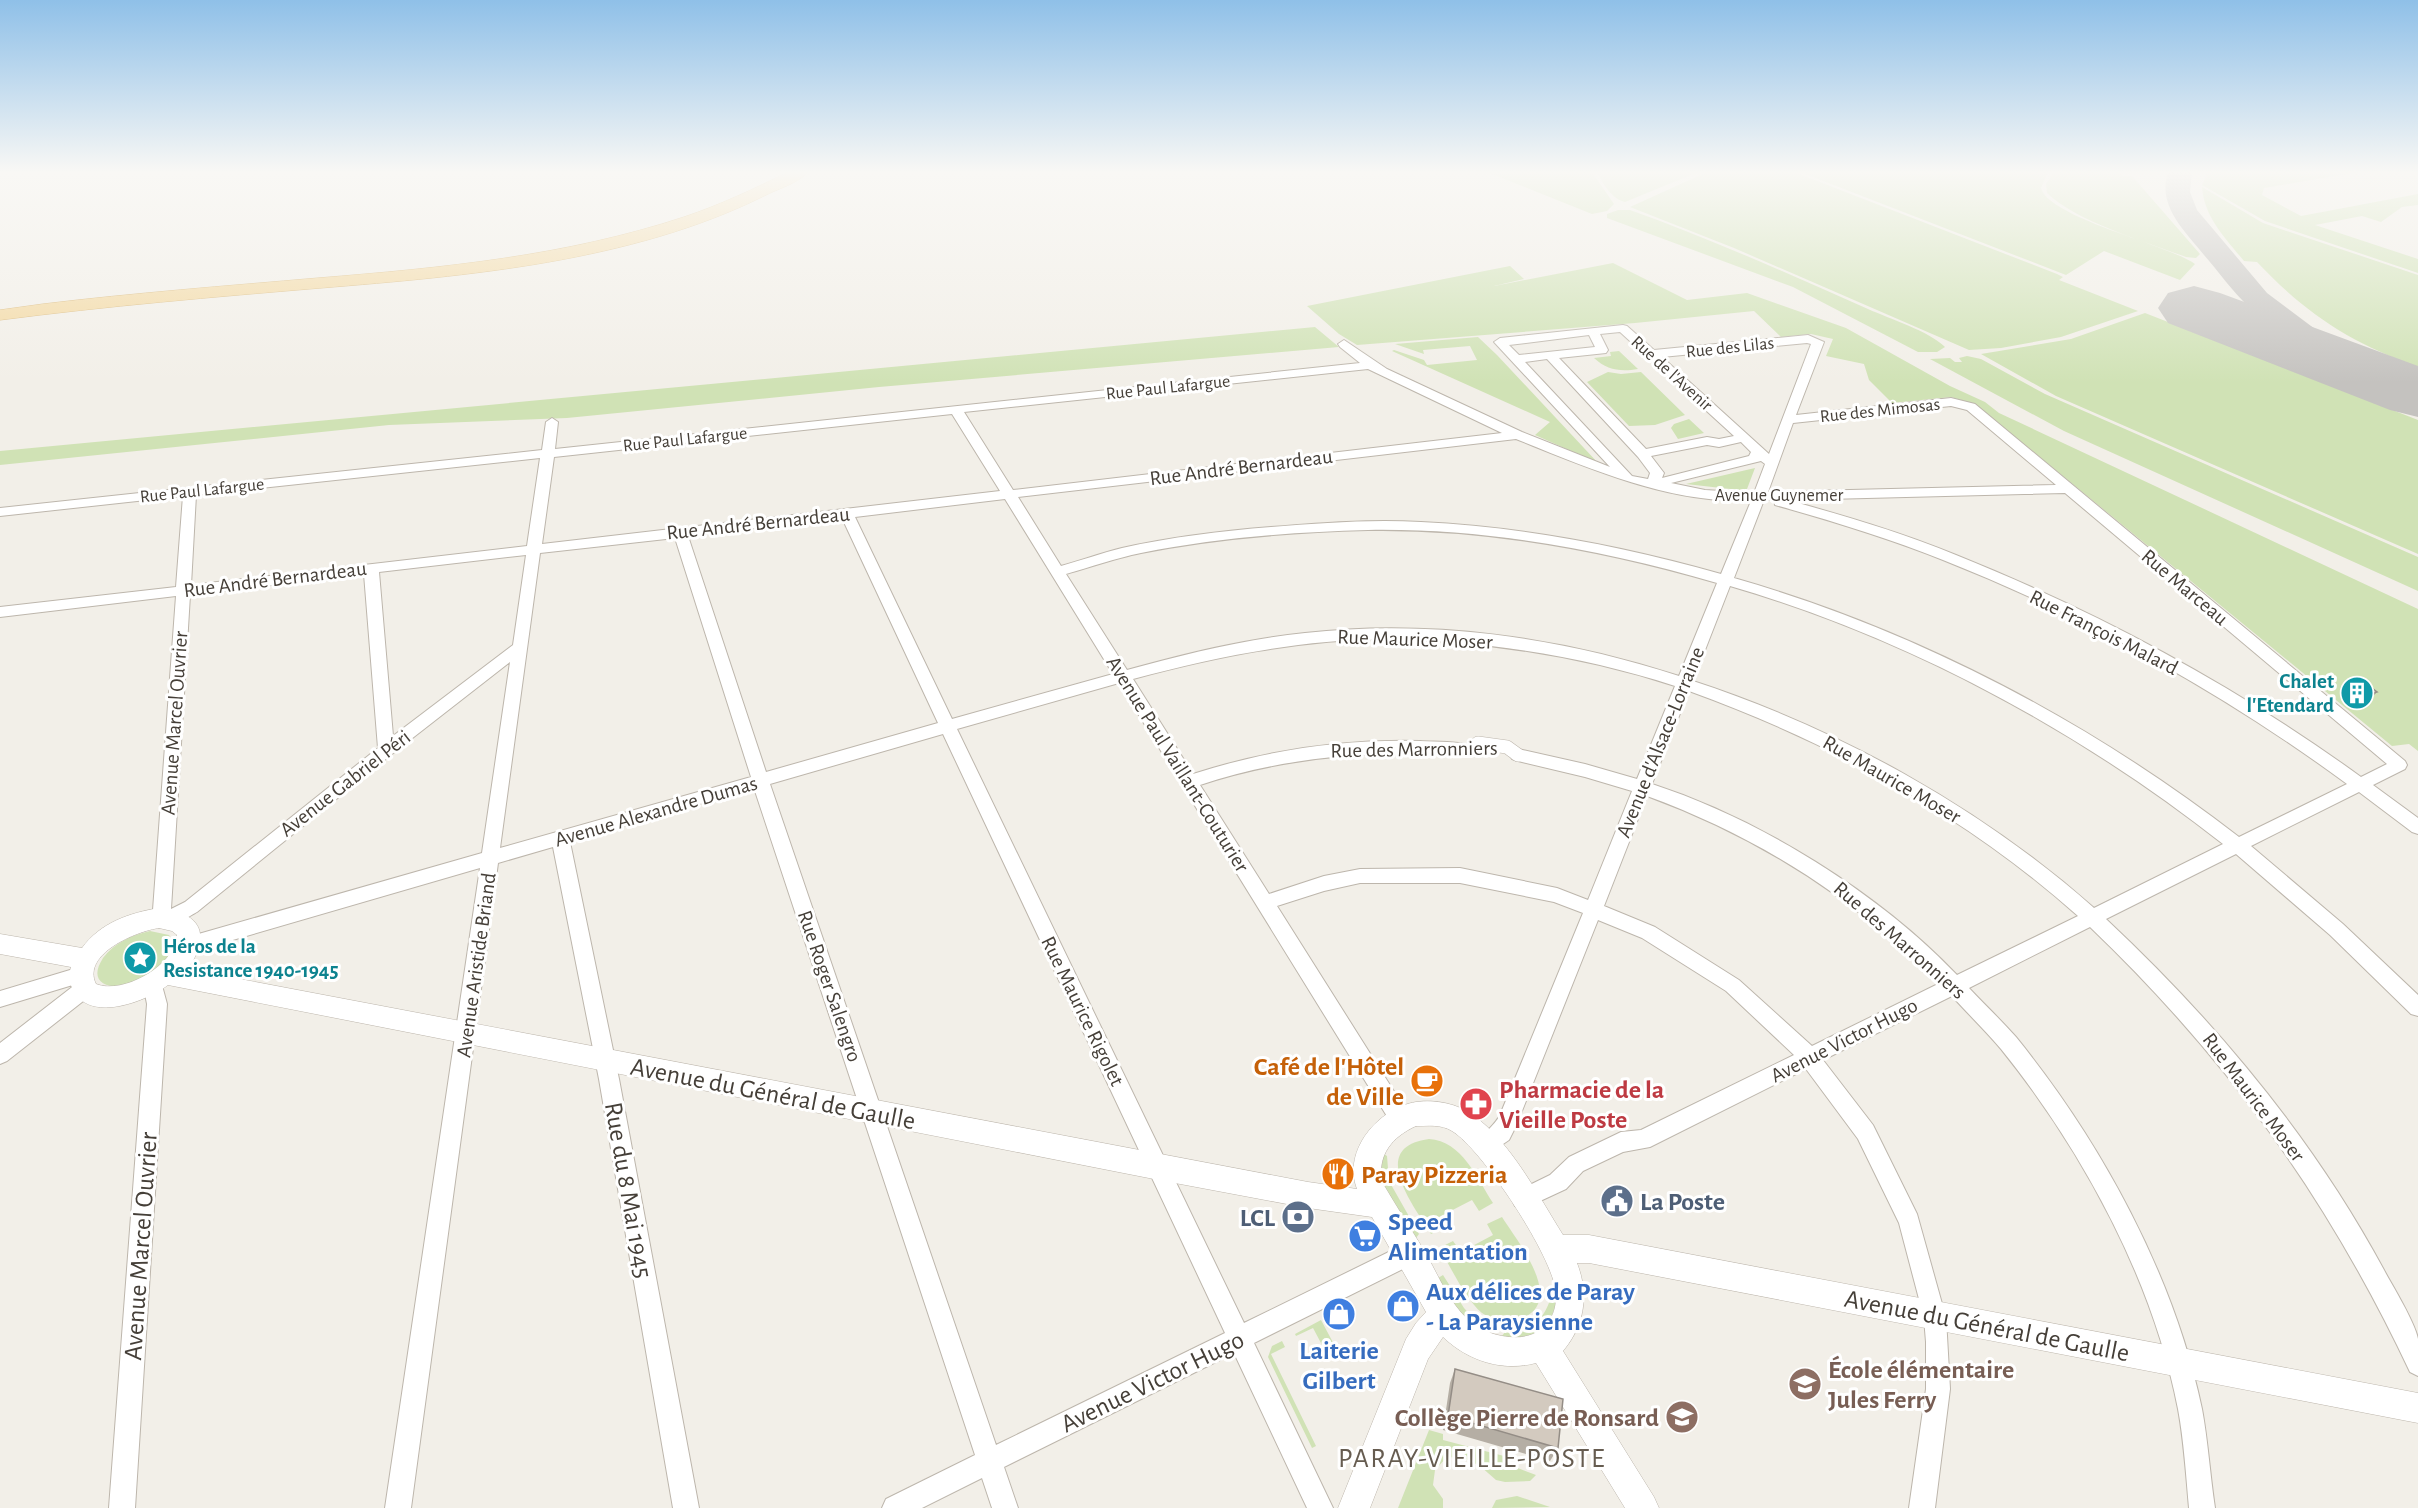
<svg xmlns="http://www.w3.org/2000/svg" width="2418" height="1508" font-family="'Alegreya Sans',sans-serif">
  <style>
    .green { fill: #d0e2b5 }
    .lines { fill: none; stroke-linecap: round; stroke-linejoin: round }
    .taxiway { fill: #c4c2bf; fill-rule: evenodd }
    .runway { fill: #c4c2bf; fill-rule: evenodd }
    .pedestrian-casing { stroke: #bdb6ac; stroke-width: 14 }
    .minor-casing { stroke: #bdb6ac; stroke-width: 2 }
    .tertiary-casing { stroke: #bdb6ac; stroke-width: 1 }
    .primary-casing { stroke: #d7b472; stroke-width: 1 }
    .pedestrian { stroke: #fff; stroke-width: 13 }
    .minor { fill: #fff; fill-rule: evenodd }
    .tertiary { fill: #fff; fill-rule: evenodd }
    .primary { fill: #f3d8a0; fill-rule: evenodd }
    .wall { fill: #b5aea4 }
    .shaded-wall { fill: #948d86 }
    .building { fill: #d3cabf; stroke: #948d86; stroke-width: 1.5 }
    .labels { text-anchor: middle; stroke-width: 6; stroke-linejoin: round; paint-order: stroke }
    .far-street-label { font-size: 18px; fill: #453f38; stroke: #fff }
    .street-label { font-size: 21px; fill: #453f38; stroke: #fff }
    .culture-label { font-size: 21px; font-weight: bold; fill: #0d838f; stroke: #fff; text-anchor: end }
    .near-food-label { font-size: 26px; font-weight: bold; fill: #c56008; stroke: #fff; text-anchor: end }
    .near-health-label { font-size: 26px; font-weight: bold; fill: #be3a42; stroke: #fff; text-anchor: start }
    .near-street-label { font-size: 26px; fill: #453f38; stroke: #fff }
    .near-service-label { font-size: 26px; font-weight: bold; fill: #4e5e75; stroke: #fff; text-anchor: start }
    .near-shop-label { font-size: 26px; font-weight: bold; fill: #366cbe; stroke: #fff; text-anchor: start }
    .near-education-label { font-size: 26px; font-weight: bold; fill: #785e54; stroke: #fff; text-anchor: start }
    .near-quarter-label { font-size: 28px; letter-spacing: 1.5px; fill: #665c50; stroke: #fff }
  </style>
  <rect width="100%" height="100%" fill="#f2efe8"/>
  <!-- green -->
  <path class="green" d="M1487,172H1592L1614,204L1607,211L1592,214Z
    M1597,172H1698L1625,202C1612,199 1603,184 1597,172Z
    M1707,172H1794L2057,274L2063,277L2059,280L2138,311L2061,337L2001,348L1969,350L1734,248L1630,207Z
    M1800,172H2048L2041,188C2049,218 2169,245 2195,264L2180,280L2104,251L2066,275Z
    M2054,172H2117L2123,176H2132L2200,254L2196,258L2186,257C2146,242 2077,222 2047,193L2046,184Z
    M2208,172H2358L2264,188L2262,195L2301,216L2418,194V205L2402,207L2381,222L2362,216L2315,225L2418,259V273L2265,221L2202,185Z
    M2202,187L2263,223L2418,275V367C2351,343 2306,314 2257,262L2244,261C2226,239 2204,217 2202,187Z
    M1618,210H1630C1711,239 1789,274 1868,309C1890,319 1929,331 1945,347L1937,352H1918L1793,287L1607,218V214Z
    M1613,263L1687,300L1747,293L1846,328L1950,386L1985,402L1999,413L2418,609V751L2409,744L2392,746L1975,404L1951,397L1892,403L1869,380L1864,364L1826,356L1833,339L1811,334L1781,337L1754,311L1635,323L1357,345L1339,334L1307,306L1510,266L1524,279L1494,286Z
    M2145,313L2418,420V554L2056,396L1981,354L2071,339Z
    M1315,327L1339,347L879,387L567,418L389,425L0,465V451Z
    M1478,337L1497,355L1598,463L1535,435L1550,422L1392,351L1394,350L1424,360L1427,365L1477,360L1470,346L1423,350L1424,354L1395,344Z
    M1619,351L1638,369C1620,372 1607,370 1594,358L1611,356L1610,352Z
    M1967,356L1981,359L2045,394L2418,557V591L2064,431L1930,359L1950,358L1955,362H1962L1959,358Z
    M1608,372L1621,374L1641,372L1685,415L1655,425L1629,426L1587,382Z
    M1689,419L1704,433L1678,439L1671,428L1674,424Z
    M1755,468L1747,489L1739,490L1686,484Z
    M150,931L169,935C185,954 162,965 147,975C142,978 134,986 128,988C125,988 122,987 119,987C99,986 91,977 103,958C114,943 132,935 150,931Z
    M1429,1139C1462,1141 1477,1178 1493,1203L1479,1211L1472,1200L1439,1217L1445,1227L1431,1234C1414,1206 1367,1147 1429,1139Z
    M1384,1154L1387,1156L1389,1181L1419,1234L1416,1238L1383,1188L1380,1172Z
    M1502,1217C1517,1241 1570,1305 1517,1320C1505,1323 1492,1320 1482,1313C1465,1299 1451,1267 1439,1248L1453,1241L1461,1252L1493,1235L1487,1224Z
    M1443,1275L1464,1308L1473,1318L1490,1329L1491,1335L1460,1316L1438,1278Z
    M1554,1293L1558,1294C1553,1327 1536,1342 1502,1336L1505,1332C1533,1326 1543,1324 1552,1294Z
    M1321,1320L1337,1350L1329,1358L1313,1328L1296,1336L1295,1334Z
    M1282,1341L1285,1347L1271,1354L1316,1446L1312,1448L1268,1357L1272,1346Z
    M1429,1430L1443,1434V1440L1504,1456L1510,1465L1536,1475L1530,1481L1505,1482L1496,1480L1480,1466L1464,1458L1447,1457L1435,1470L1433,1485L1443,1499V1508H1398Z
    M1517,1496L1550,1507L1492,1508L1496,1500Z"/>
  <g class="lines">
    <!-- taxiway -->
    <path class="taxiway" d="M2168,172H2192L2190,192L2197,210L2267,293L2323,335L2418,381V402C2366,390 2288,343 2249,307C2232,291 2219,272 2204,255C2184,230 2157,206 2168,172Z"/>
    <!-- runway -->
    <path class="runway" d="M2194,286L2220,293L2418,366V417L2390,410L2168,323L2158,308L2168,293Z"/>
    <defs>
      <path id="pedestrian" d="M1469,750L1478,743L1507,747L1518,755"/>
      <path id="minor" d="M1623,325L1627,326L1654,350L1808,335L1824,342L1796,415L1951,398L1975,404L2405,761L2407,765L2405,769L2373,785L2418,818V834L2412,832L2359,792L2251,846L2343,924L2418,995V1016L2411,1014L2330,935L2236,854L2106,919C2215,1021 2313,1138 2384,1270C2393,1287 2415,1322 2418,1339C2418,1351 2418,1364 2418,1376L2410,1372C2329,1200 2228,1059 2090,927L1969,988C1984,1004 2001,1020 2016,1037C2101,1142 2174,1275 2202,1409C2208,1441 2210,1475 2215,1508H2189C2186,1475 2184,1441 2178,1409C2153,1280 2083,1151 2001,1049C1986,1031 1968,1014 1952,996L1823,1060L1873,1125L1917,1214L1946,1318L1950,1389L1935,1508H1909L1926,1389V1342L1924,1318L1899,1223L1858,1139L1806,1069L1650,1147L1623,1152L1583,1171L1566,1189L1523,1209L1515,1206L1512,1199L1515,1192L1550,1175L1569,1157L1621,1132L1641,1130L1794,1055L1726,991L1642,938L1598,920L1516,1126L1509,1140L1487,1155L1480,1152L1477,1145C1482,1133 1494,1127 1500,1115L1583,913L1554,902L1460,883H1360L1324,891L1277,906L1407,1112L1410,1119L1407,1126L1400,1128L1393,1126L1119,683L957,729L1244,1323L1401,1246L1409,1243L1417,1246L1420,1254L1417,1262L1254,1343L1333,1508H1307L1234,1353L1004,1467L1018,1508H992L982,1478L922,1508H882L886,1499L975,1455L754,788L570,842L619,1079L699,1508H673L599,1079L553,847L498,863L411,1508H385L480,868L188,953L181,950L179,945L181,940L188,937L482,853L510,662L392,754L197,912C183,920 169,929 153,923L150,918L153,910L176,596L0,617V607L176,587L183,496L0,516V508L542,450L546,422L552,418L558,422L555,449L1360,363L1340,347L1338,344L1344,340L1387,369L1522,432L1610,467L1494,342L1500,338ZM1620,332L1734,436L1719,439L1707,437L1646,449L1559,358L1606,353L1608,350L1600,334ZM1589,335L1595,347L1519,355L1509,345ZM1807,343L1811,344L1769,454L1662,357ZM1547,359L1638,457L1650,473L1648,479L1632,476L1525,362ZM1368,369L1502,433L1013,490L964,412ZM1951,406L1967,410L2056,485L1768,492L1793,423ZM952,414L1000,491L542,544L554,457ZM1516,439C1591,469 1668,503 1751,501L1721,574C1623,546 1523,527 1421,522C1371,519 1321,523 1271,527C1221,531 1171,537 1122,548C1102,553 1082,560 1061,566L1018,497ZM1741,442L1751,452L1749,456L1662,478L1664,473L1651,456L1707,445L1719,447ZM540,458L527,546L191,585L196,495ZM1761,461L1765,464L1754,493L1705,490L1671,483ZM2065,493L2387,764L2361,777C2236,686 2098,612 1956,555C1901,532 1844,516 1788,500ZM1005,499L1113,674L952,719L855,517ZM1764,500H1774L1775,505C1832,521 1888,538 1943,560C2083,615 2225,694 2347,784L2239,837C2089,721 1916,630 1734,578ZM842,518L938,723L766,772L688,536ZM1368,530C1486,528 1604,550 1717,583L1679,676C1560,637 1431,619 1305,633C1245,639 1185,654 1127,670L1066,574C1091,567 1116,558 1141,553C1216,538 1293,532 1368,530ZM675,538L751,777L500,848L540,553ZM526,555L513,645L393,736L379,572ZM364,574L378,748L185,902L171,909L190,595ZM1730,586C1908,638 2078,730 2223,844L2094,908C1980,807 1837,728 1693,681ZM1384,639C1484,641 1580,655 1675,686L1637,779L1585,764L1518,749L1512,751L1510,755L1512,759L1518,761L1585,777L1632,791L1588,900L1557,888L1460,868L1360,869L1324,876L1269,894L1200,785C1288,756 1377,749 1469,756L1475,754L1477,750L1475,746C1458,741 1437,742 1420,741C1342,739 1267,750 1193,774L1133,679C1215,657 1298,640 1384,639ZM1689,691C1830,742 1966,816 2078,916L1957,975C1879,893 1760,819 1652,784ZM943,734L1225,1333L996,1445L770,784ZM1647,796C1737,829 1817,875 1889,937C1906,952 1925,966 1940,983L1812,1046L1739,980L1655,927L1604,906Z
        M80,967L87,969L90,975L85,981L91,983L94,989L91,995L7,1061L0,1064V1043L76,984L0,1007V991Z
        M153,976L160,978L167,1004L135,1508H109L147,1004L143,984L146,978Z"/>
      <path id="tertiary" d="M159,908C168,910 179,911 187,916C209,928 200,953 187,969L1308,1182L1357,1189C1342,1150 1379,1108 1416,1102C1435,1099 1458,1104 1473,1115C1511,1142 1539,1197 1563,1235H1589L2418,1393V1423L1589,1263H1577C1589,1294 1585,1325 1563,1351L1654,1497L1659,1508H1625L1536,1363C1503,1372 1468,1361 1443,1337L1428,1359L1370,1508H1338L1406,1339L1416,1323L1426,1312L1372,1217L1308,1208L1159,1180L168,985C147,1001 93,1022 75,993C69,984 68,977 71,967L0,954V934L82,948C100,923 129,913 159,908ZM159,928L172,931L177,935C176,965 123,995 96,984C81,954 137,931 159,928ZM1416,1126C1428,1126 1441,1124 1452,1131C1482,1149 1554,1258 1556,1293C1557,1311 1550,1327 1533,1334C1523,1338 1512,1338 1502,1336C1458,1328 1445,1287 1425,1252C1411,1229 1396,1206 1382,1182C1377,1155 1392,1137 1416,1126Z"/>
      <path id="primary" d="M788,172H808C799,183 777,189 764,196C631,262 467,276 321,288C214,297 107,306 0,320V310L43,304C134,293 226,286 318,278C442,268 566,256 684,217C720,205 754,189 788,172Z"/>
    </defs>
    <!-- pedestrian casing -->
    <use href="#pedestrian" class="pedestrian-casing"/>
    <!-- minor casing -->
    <use href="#minor" class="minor-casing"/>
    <!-- tertiary casing -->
    <use href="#tertiary" class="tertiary-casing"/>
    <!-- primary casing -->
    <use href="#primary" class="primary-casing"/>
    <!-- pedestrian -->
    <use href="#pedestrian" class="pedestrian"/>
    <!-- minor -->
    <use href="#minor" class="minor"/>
    <!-- tertiary -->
    <use href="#tertiary" class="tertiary"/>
    <!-- primary -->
    <use href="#primary" class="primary"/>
  </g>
  <!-- wall -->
  <path class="wall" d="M2346,684L2372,697L2357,701L2342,689Z
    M1455,1369L1558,1448L1550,1461L1443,1430L1450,1383Z"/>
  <!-- shaded-wall -->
  <path class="shaded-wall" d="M2377,692L2372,697L2357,701L2362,696Z"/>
  <!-- building -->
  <path class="building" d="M2361,680L2377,692L2362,696L2346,684Z
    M1455,1369L1563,1399L1558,1448L1448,1416Z"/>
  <!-- sky -->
  <linearGradient id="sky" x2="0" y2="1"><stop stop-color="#8fc0e8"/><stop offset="0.45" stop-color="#f9f8f5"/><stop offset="1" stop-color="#f9f8f5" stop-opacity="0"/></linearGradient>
  <rect width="2418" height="383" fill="url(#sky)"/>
  <!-- icons -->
  <defs>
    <symbol id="building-disc" viewBox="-11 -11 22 22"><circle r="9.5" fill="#0f9aa8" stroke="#fff"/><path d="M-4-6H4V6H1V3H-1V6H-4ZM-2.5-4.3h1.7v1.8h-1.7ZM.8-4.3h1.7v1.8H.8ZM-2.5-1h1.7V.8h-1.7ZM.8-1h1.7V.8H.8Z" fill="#fff"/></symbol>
    <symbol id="sight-disc" viewBox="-11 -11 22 22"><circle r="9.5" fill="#0f9aa8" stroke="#fff"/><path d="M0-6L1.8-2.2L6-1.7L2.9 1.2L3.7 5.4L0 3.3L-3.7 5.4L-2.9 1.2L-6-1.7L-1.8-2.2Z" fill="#fff"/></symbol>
    <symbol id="cafe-disc" viewBox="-11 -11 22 22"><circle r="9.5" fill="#e8710a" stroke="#fff"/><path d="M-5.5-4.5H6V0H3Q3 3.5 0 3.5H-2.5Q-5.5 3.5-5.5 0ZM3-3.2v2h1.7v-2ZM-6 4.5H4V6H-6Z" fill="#fff"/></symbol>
    <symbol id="pharmacy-disc" viewBox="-11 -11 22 22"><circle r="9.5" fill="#e0444e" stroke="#fff"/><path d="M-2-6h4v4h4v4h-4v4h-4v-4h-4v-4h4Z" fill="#fff"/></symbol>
    <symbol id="restaurant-disc" viewBox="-11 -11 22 22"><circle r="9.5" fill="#e8710a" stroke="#fff"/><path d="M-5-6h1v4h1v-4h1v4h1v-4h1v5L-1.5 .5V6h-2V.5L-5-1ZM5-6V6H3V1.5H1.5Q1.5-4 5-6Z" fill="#fff"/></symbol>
    <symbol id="civic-disc" viewBox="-11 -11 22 22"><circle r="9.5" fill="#5c6f8a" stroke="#fff"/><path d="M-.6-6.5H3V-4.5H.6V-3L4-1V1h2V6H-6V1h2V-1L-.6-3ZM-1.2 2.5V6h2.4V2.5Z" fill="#fff"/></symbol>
    <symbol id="bank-disc" viewBox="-11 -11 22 22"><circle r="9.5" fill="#5c6f8a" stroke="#fff"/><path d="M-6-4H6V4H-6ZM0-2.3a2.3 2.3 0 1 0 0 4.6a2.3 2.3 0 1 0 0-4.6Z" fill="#fff"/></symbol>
    <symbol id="supermarket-disc" viewBox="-11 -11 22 22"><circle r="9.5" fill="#3f7fe0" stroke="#fff"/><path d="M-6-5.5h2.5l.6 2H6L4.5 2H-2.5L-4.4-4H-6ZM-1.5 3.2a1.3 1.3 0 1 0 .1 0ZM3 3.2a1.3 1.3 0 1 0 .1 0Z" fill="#fff"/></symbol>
    <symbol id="shop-disc" viewBox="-11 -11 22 22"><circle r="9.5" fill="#3f7fe0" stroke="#fff"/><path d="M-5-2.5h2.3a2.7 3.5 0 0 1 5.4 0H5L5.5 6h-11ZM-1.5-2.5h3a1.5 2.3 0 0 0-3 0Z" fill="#fff"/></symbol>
    <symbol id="school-disc" viewBox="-11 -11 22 22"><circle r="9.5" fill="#8d6e63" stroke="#fff"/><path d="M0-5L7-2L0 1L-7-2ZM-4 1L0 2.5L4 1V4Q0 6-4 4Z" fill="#fff"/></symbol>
  </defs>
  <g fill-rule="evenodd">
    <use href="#building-disc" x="2338" y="674" width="38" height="38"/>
    <use href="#sight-disc" x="121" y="939" width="38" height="38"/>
    <use href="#cafe-disc" x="1408" y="1062" width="38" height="38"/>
    <use href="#pharmacy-disc" x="1457" y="1085" width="38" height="38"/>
    <use href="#restaurant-disc" x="1319" y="1155" width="38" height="38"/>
    <use href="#civic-disc" x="1598" y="1182" width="38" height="38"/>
    <use href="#bank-disc" x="1279" y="1198" width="38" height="38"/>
    <use href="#supermarket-disc" x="1346" y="1217" width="38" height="38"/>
    <use href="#shop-disc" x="1384" y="1287" width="38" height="38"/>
    <use href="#shop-disc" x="1320" y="1295" width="38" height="38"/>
    <use href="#school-disc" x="1786" y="1365" width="38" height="38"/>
    <use href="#school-disc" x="1663" y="1398" width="38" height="38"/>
  </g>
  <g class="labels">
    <!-- far-street labels -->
    <g class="far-street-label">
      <text transform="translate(1730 347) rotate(-6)" y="6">Rue des Lilas</text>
      <text transform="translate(1672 373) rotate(42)" y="6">Rue de l'Avenir</text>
      <text transform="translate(1168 387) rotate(-6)" y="6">Rue Paul Lafargue</text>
      <text transform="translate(1880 410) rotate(-6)" y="6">Rue des Mimosas</text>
      <text transform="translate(685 439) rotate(-6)" y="6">Rue Paul Lafargue</text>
      <text transform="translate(202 490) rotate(-6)" y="6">Rue Paul Lafargue</text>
      <text x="1779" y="501">Avenue Guynemer</text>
    </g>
    <!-- street labels -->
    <g class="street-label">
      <text transform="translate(1241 467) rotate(-7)" y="7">Rue André Bernardeau</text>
      <text transform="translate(758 523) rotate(-6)" y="7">Rue André Bernardeau</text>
      <text transform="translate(275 579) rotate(-7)" y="7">Rue André Bernardeau</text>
      <text transform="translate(2185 587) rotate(40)" y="7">Rue Marceau</text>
      <text transform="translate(2104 632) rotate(27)" y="7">Rue François Malard</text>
      <text transform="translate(1415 639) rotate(2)" y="7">Rue Maurice Moser</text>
      <text transform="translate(174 723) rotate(-86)" y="7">Avenue Marcel Ouvrier</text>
      <text transform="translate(1660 742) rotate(-68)" y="7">Avenue d'Alsace-Lorraine</text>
      <text transform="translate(1414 749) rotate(-1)" y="7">Rue des Marronniers</text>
      <text transform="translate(1178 764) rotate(58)" y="7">Avenue Paul Vaillant-Couturier</text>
      <text transform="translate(1892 779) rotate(30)" y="7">Rue Maurice Moser</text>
      <text transform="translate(345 783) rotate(-38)" y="7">Avenue Gabriel Péri</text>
      <text transform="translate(656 811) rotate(-16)" y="7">Avenue Alexandre Dumas</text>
      <text transform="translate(1900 940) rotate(41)" y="7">Rue des Marronniers</text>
      <text transform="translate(476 965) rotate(-82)" y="7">Avenue Aristide Briand</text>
      <text transform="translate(830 986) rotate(71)" y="7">Rue Roger Salengro</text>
      <text transform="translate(1083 1011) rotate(64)" y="7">Rue Maurice Rigolet</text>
      <text transform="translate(1844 1040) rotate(-27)" y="7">Avenue Victor Hugo</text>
      <text transform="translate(2254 1097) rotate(53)" y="7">Rue Maurice Moser</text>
    </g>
    <!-- culture labels -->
    <g class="culture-label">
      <text x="2334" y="688">Chalet<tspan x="2334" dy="24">l'Etendard</tspan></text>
      <text x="163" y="953" text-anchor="start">Héros de la<tspan x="163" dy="24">Resistance 1940-1945</tspan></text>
    </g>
    <!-- near-food labels -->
    <g class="near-food-label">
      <text x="1404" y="1075">Café de l'Hôtel<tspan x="1404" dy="30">de Ville</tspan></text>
      <text x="1361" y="1183" text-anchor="start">Paray Pizzeria</text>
    </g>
    <!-- near-health labels -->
    <g class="near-health-label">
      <text x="1499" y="1098">Pharmacie de la<tspan x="1499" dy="30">Vieille Poste</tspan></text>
    </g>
    <!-- near-street labels -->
    <g class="near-street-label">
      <text transform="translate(773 1093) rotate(11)" y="9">Avenue du Général de Gaulle</text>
      <text transform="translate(629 1190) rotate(80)" y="9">Rue du 8 Mai 1945</text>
      <text transform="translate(140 1246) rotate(-86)" y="9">Avenue Marcel Ouvrier</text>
      <text transform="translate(1987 1325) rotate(11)" y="9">Avenue du Général de Gaulle</text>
      <text transform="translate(1152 1381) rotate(-26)" y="9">Avenue Victor Hugo</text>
    </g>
    <!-- near-service labels -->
    <g class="near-service-label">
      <text x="1640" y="1210">La Poste</text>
      <text x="1275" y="1226" text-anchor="end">LCL</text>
    </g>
    <!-- near-shop labels -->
    <g class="near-shop-label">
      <text x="1388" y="1230">Speed<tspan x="1388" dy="30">Alimentation</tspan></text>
      <text x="1426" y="1300">Aux délices de Paray<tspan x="1426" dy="30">- La Paraysienne</tspan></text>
      <text x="1339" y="1359" text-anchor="middle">Laiterie<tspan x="1339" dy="30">Gilbert</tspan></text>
    </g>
    <!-- near-education labels -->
    <g class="near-education-label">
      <text x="1828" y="1378">École élémentaire<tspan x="1828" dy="30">Jules Ferry</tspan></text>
      <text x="1659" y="1426" text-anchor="end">Collège Pierre de Ronsard</text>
    </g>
    <!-- near-quarter labels -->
    <g class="near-quarter-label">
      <text x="1472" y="1467">PARAY-VIEILLE-POSTE</text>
    </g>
  </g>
</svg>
